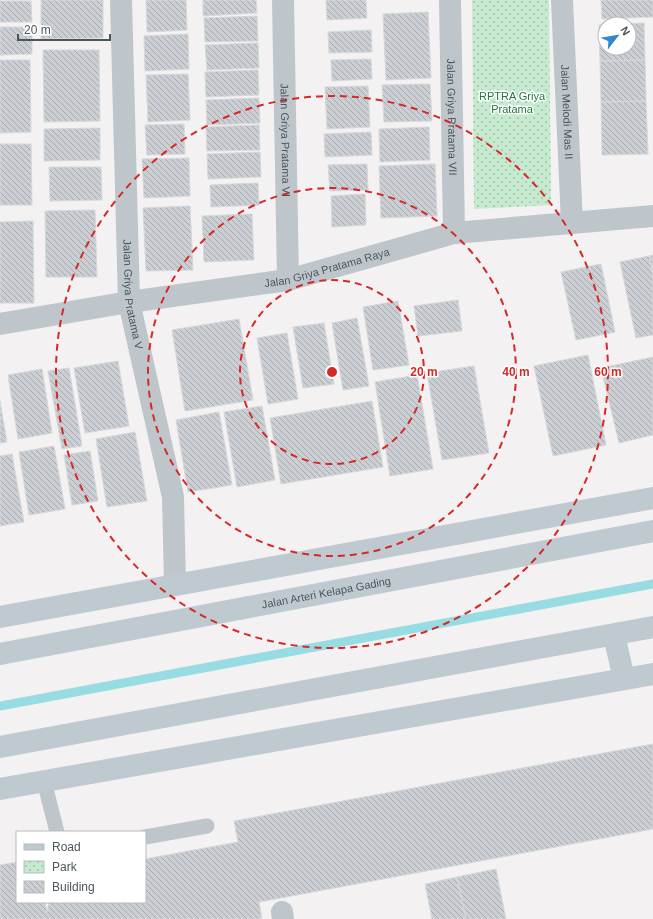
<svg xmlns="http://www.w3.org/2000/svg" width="653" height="919" font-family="Arial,sans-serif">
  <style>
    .park { fill: url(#park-dots) }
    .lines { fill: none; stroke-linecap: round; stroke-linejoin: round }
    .stream { stroke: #97dce2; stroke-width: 9 }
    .building { fill: url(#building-back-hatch); stroke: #d5d8db }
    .lane { stroke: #bec6cb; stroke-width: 15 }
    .street { stroke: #bec6cb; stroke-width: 22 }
    .secondary { stroke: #bfc9d0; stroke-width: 22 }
    .ring { fill: none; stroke: #d62828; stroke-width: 2; stroke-dasharray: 7 5 }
    .labels { text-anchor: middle; stroke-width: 3; stroke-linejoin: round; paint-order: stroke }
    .park-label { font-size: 11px; fill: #237542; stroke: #fff }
    .street-label { font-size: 11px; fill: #4b565c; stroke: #fff }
    .centre { fill: #d62828; stroke: #fff; stroke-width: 2 }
    .ring-label { font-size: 12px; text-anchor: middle; font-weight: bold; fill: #d62828; stroke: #fff; stroke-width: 3; stroke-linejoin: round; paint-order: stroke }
  </style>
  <defs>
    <pattern id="park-dots" width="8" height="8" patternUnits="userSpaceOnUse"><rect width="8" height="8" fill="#c5eacf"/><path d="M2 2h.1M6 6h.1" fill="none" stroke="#a2c0ab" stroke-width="1.8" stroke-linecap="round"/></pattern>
    <pattern id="building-back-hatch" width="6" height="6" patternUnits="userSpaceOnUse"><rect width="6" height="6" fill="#cbced2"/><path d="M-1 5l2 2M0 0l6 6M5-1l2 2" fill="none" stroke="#a7aaae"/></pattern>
  </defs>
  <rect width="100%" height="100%" fill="#f3f1f1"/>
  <!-- park -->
  <path class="park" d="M472,0H549L551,205L474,209Z"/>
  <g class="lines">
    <!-- stream -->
    <path class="stream" d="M0,706L653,584"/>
  </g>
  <!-- building -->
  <path class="building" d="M41,0H103V38L41,39Z
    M146,0H186L187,30L147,32Z
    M203,0H256L257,13L203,16Z
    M326,0H366L367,18L327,20Z
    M601,0H653V17L602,19Z
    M0,1H31L32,22H0Z
    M428,12L431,78L386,80L383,14Z
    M257,16L258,41L205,42L204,18Z
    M644,23L645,60L600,61L599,25H605V48H629V24H623Z
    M0,27H32V54L0,55Z
    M371,30L372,52L329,53L328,32Z
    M188,34L189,69L145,71L144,36Z
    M258,43L259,68L207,70L205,45Z
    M43,50H99L100,121L44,122Z
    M371,59L372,79L332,81L331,60Z
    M0,60H30L31,132L0,133Z
    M645,60L646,101L601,102L600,61Z
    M258,70L259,95L206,97L205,72Z
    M188,74L190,120L148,122L146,75Z
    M430,84L432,121L384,122L382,85Z
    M368,86L370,127L327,129L325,87Z
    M259,98L260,123L207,125L206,100Z
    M646,101L648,154L602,155L601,102Z
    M184,124L185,154L147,155L145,125Z
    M259,125L260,150L207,151L206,127Z
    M429,127L430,160L380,162L379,129Z
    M100,128V160L44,161V129Z
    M371,132L372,155L325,157L324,134Z
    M0,144H31L32,205H0Z
    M260,152L261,177L208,179L207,154Z
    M189,158L190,196L144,198L142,159Z
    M367,164L368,190L330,191L328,165Z
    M435,164L437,216L381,218L379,166Z
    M49,167H101L102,200L50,201Z
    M258,183L259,205L211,207L210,185Z
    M365,194L366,225L332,227L331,196Z
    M190,206L193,270L146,271L143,208Z
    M95,210L97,277H46L45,211Z
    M252,214L254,260L204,262L202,216Z
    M33,221L34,303H0V222Z
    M653,255V274L649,256Z
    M649,256L653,274V335L636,338L620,262Z
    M601,264L615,332L576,340L561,272Z
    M458,300L462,331L418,336L414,306Z
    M398,301L409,365L373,370L363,307Z
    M357,318L369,386L343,390L332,323Z
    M239,319L253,400L185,411L172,330Z
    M324,323L334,384L303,388L293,327Z
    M287,333L298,399L268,404L257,338Z
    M588,355L606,445L553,456L534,366Z
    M653,357V435L619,443L601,368Z
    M118,361L129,426L85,433L74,368Z
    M474,366L489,453L442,460L427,373Z
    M69,368L82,446L62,449L48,371Z
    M42,369L52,433L18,439L8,375Z
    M417,375L433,469L390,476L375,382Z
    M0,401L7,442L0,443Z
    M372,401L383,467L281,484L270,418Z
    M262,406L275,480L237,487L224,412Z
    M219,412L232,485L188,492L176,420Z
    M135,432L147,501L107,507L96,439Z
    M54,446L65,509L29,515L19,452Z
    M90,451L98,501L72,505L64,455Z
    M12,454L24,522L0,526V456Z
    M653,744V829L259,902L262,919H0V865L17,862V902H45L47,912L49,902H145V859L238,842L234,821Z
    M496,869L506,919H466L457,877Z
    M457,877L466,919H432L425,884Z"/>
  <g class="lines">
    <!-- lane -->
    <path class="lane" d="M44,781L57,832
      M145,837L207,826"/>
    <!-- street -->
    <g class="street">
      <path id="s1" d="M121,0L129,302L173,497L175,584"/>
      <path id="s2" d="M283,0L288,280"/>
      <path id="s3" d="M450,0L454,233"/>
      <path id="s4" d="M562,0L572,223"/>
      <path id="s5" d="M0,324L129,302L288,280L454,233L653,216"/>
      <path d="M282,912L283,919"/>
    </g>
    <!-- secondary -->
    <g class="secondary">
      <path d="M0,617L653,498"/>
      <path d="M614,635L624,679"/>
      <path id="s6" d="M0,654L653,531"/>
      <path d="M0,747L653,627"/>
      <path d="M0,789L653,674"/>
    </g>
  </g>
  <!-- distance rings -->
  <g class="ring">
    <circle cx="332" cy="372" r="92"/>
    <circle cx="332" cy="372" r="184"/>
    <circle cx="332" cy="372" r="276"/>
  </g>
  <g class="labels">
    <!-- park labels -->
    <g class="park-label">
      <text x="512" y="100">RPTRA Griya<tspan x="512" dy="13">Pratama</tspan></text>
    </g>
    <!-- street labels -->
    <g class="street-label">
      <text dy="4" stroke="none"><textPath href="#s4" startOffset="112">Jalan Melodi Mas II</textPath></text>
      <text dy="4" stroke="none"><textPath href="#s3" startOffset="117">Jalan Griya Pratama VII</textPath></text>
      <text dy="4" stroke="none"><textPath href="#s2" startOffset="140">Jalan Griya Pratama VI</textPath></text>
      <text dy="4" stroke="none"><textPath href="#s5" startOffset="332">Jalan Griya Pratama Raya</textPath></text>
      <text dy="4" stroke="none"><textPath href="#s1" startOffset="295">Jalan Griya Pratama V</textPath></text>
      <text dy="4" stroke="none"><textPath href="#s6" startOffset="332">Jalan Arteri Kelapa Gading</textPath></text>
    </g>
  </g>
  <circle cx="332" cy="372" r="6" class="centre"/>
  <g class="ring-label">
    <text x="424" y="376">20 m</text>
    <text x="516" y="376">40 m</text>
    <text x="608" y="376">60 m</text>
  </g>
  <!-- legend -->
  <rect x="16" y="831" width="130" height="72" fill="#ffffff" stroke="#b7bbbe"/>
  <rect x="24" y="844" width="20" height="6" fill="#bfc9d0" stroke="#b7bbbe"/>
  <text x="52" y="851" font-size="12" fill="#4b565c">Road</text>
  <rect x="24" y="861" width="20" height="12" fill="url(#park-dots)" stroke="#b7bbbe"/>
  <text x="52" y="871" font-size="12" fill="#4b565c">Park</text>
  <rect x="24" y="881" width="20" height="12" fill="url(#building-back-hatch)" stroke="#b7bbbe"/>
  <text x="52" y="891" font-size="12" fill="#4b565c">Building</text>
  <!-- north arrow -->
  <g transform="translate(617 36) rotate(59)"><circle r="19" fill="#ffffff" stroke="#b7bbbe"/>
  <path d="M0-3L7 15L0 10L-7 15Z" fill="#3088ce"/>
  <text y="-6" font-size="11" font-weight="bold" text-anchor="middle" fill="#4b565c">N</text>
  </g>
  <!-- scale -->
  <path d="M18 34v6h92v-6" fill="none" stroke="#4b565c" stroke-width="2"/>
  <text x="24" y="34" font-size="12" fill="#4b565c" stroke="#ffffff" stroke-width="3" paint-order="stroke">20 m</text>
</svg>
